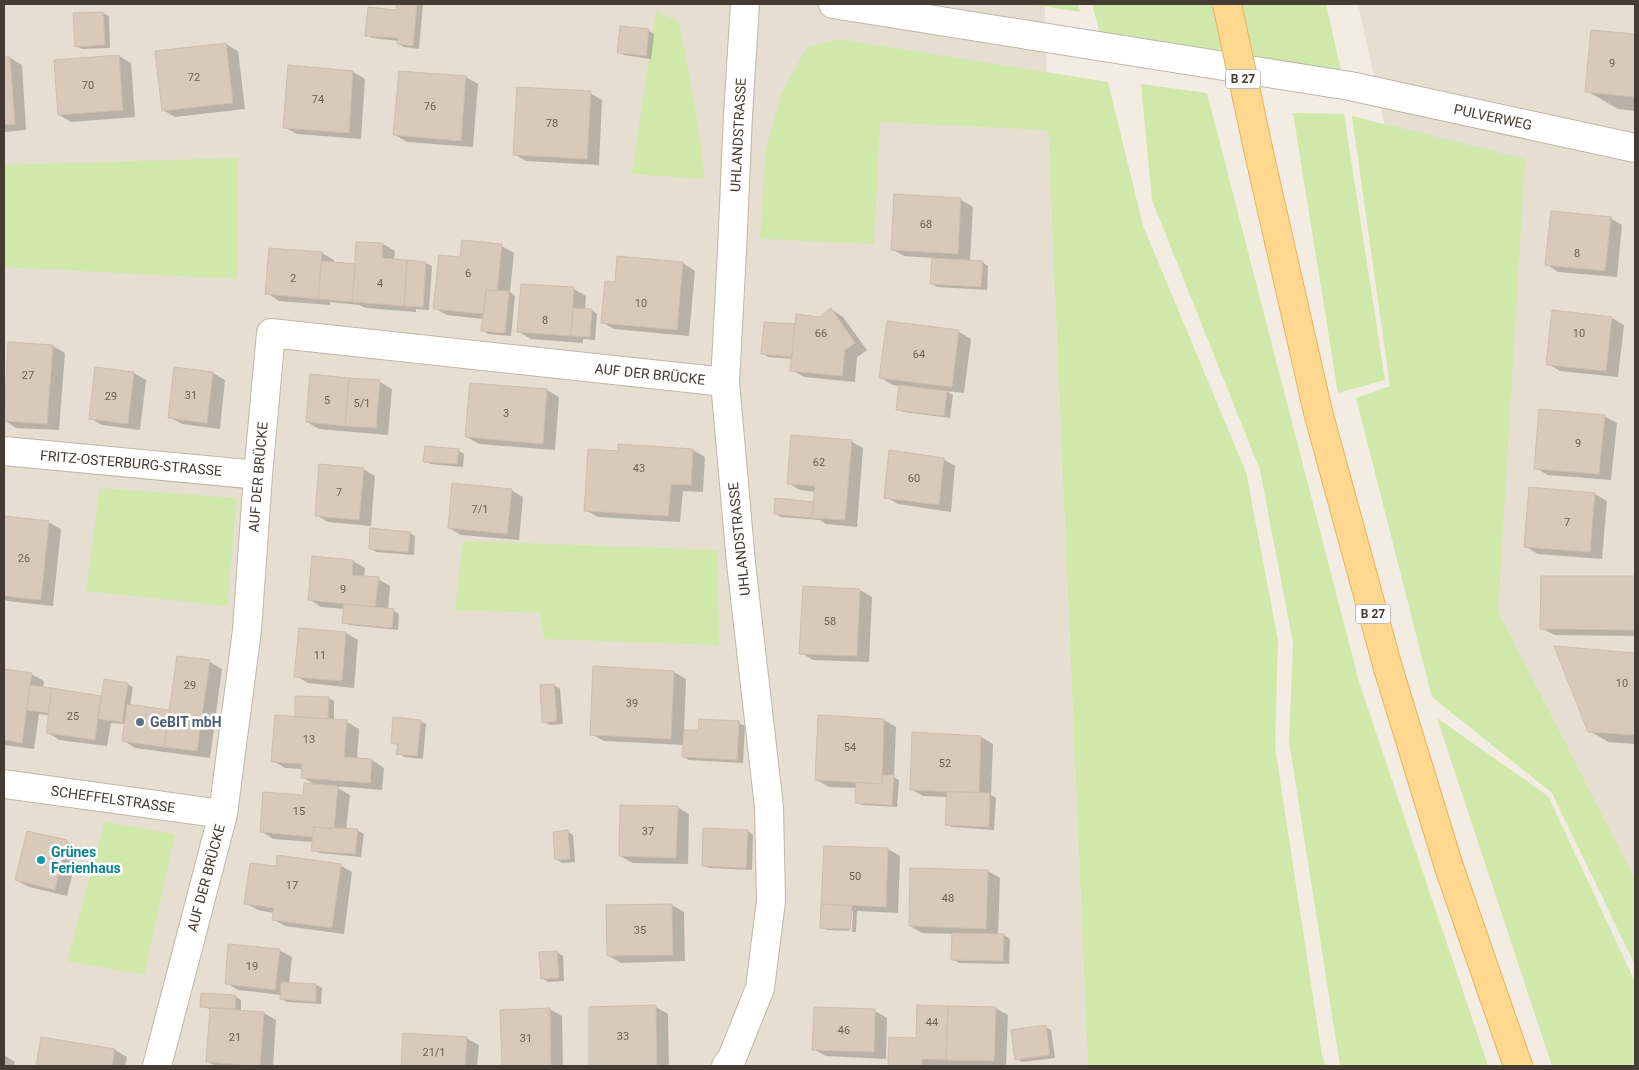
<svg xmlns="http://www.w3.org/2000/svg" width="1639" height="1070" font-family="Roboto,sans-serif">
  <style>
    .residential { fill: #e6ded0 }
    .green { fill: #d0e8a9 }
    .shadow { fill: #0003 }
    .building { fill: #d7cabb; stroke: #cfbeab }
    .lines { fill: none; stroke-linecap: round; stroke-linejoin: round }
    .minor-casing { stroke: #c0b6a8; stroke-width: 30 }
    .major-casing { stroke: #e6b35c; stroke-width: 30 }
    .minor { stroke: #fff; stroke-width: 28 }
    .major { stroke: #ffd78e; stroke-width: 28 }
    .major-bridge-casing { stroke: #e6b35c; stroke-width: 30; stroke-linecap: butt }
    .major-bridge { stroke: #ffd78e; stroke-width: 28 }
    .service-dot { fill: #5c6f8a; stroke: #fff; stroke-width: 2 }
    .culture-dot { fill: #0f9aa8; stroke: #fff; stroke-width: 2 }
    .labels { text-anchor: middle; stroke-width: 5; stroke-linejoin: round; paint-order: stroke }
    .number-label { font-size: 11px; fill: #696055 }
    .shield { fill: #fff; stroke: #7c7670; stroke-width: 1 }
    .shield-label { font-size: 12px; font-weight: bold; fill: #443c33 }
    .street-label { font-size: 14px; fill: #443c33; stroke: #fff }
    .service-label { font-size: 14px; font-weight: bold; fill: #4e5e75; stroke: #fff; text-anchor: start }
    .culture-label { font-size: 14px; font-weight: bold; fill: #0d838f; stroke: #fff; text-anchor: start }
  </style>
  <rect width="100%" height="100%" fill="#f2ece3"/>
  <!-- residential -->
  <path class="residential" d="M4,4H1045L1048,130L1088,1066H4Z
    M1358,4H1635V894L1492,613Z"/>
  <!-- green -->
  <path class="green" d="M1029,4H1078L1080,12Z
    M1092,4H1216L1226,56L1100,34Z
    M1239,4H1326L1342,75L1249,60Z
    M656,11L679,22L695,106L705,179L632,174Z
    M838,39L1108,82L1143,226L1246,472L1278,640L1275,747L1322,1056L1326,1066H1088L1048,130L880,122L874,244L760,239L766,149L781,95L806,48Z
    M1141,84L1207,93L1359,682L1488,1066H1340L1289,741L1293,643L1260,470L1152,200Z
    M1293,113L1344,114L1385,380L1338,393Z
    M1352,116L1525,159L1498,611L1635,880V965L1552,793L1432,697L1356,398L1390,386Z
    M238,158V279L4,267V165Z
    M100,488L237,498L227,606L86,591Z
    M463,541L718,550L719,645L544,639L540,613L455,610Z
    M1437,718L1548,796L1635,982V1066H1552Z
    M105,822L175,834L144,975L67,961Z"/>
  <!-- shadow -->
  <path class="shadow" d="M398,4H423L419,49L404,47L398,44L399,41L372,38L366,35L397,11Z
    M103,13L109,16L110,48L82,49L76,46Z
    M649,31L654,34L651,59L624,55L618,52Z
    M1592,31L1635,36V111L1618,109L1587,91Z
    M226,44L238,51L245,109L175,117L163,110Z
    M119,56L131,63L135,117L71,122L59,115Z
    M10,58L22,65L26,130L4,132V59Z
    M289,66L353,72L365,79L361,139L297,134L284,127Z
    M466,77L478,84L473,147L407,142L395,135Z
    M590,93L602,100L599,165L526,161L514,154Z
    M961,200L973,207L970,262H982L988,266L987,290L937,287L931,283L933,258L904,256L892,249Z
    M1610,218L1622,225L1617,277L1558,272L1546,264Z
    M383,244L395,251L394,260L426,263L432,266L429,310L416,309V312L366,308L359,305L330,302V305L279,301L267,293L322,253L334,260V263L356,265Z
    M502,246L514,253L510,292L515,296L511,336L488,334L482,330L483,319L447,315L434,308L461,259Z
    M683,263L695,271L689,336L614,329L602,322Z
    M574,289L586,296L585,310H592L597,314L595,340L583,339V343L531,339L519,332Z
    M831,309L843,317L867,350L857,357L855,382L804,377L792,370L793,359L768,357L762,353Z
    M1612,318L1624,325L1618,377L1560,371L1548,364Z
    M959,332L971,339L964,393L946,391L953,395L950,418L903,412L897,409L900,386L893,385L881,378Z
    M9,343L53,346L65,353L59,430L16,428L4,420Z
    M134,373L146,380L140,430L102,425L90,418Z
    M213,373L225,380L220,429L182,424L169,417Z
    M312,375L380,382L392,389L388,435L319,429L307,422Z
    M471,384L547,390L559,397L555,450L479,444L467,437Z
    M1604,416L1617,423L1611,480L1548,475L1535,468Z
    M851,441L863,448L857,527L826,524L820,520L781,517L775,513L815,503L816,492L800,490L788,483Z
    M458,450L464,454L463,467L430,464L425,461Z
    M693,450L705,457L703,492L683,491L680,522L598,517L585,510L619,452Z
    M943,459L955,466L951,512L898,504L886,497Z
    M363,469L375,476L371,526L328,522L316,515Z
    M511,490L523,497L519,540L461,535L449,528Z
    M1595,494L1607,501L1602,559L1538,554L1526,547Z
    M4,517L48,522L61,529L53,606L7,601L4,599Z
    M410,533L415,536L414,555L376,552L370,548Z
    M353,561L365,568L364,577L378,579L390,586L388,610H393L399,614L398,630L349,625L343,622L345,609L321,607L309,599Z
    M1542,577L1635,578V636L1554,635L1542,628Z
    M804,587L860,590L872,597L869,662L813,660L801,653Z
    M300,629L346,633L358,640L354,688L308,683L296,676Z
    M1556,648L1635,654V744L1608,742L1590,731Z
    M210,662L222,669L210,758L135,748L123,740L125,724L111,723L107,746L59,740L47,732L49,715L39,714L34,749L4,745V670L31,674L44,681L43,688L103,698L127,684L133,687L130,706L170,711Z
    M594,668L674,672L686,679L684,731H699L739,723L745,726L743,763L689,760L684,757V745L604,741L591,734Z
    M554,685L560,689L563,724L550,725L544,722L541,686Z
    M328,698L334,701V721L347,722L359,729L357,759L372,760L384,768L382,790L334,786L350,795L346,830L358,831L364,834L361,857L319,853L313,850L314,842L273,839L261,831L317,786L302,777L303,769L285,768L273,761L296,718Z
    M884,720L896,727L894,777L899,780L897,807L862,805L856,802L857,788L829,787L817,780Z
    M420,721L426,724L423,759L404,757L398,753L399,746L392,742Z
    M981,737L993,744L991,795L996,798L994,830L952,827L946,824L948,797L923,796L911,789Z
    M677,807L689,814L688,864L633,863L620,856Z
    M567,831L573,835L575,862L562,863L556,859Z
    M748,831L753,835L752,870L709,868L703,865Z
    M66,841L79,848L67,896L29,887L16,880Z
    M825,847L888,849L900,856L898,913L857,911L856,932H852L853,911H850L849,931L827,930L821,927Z
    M340,865L352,872L344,934L285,926L273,919L274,913L258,910L245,903L277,868Z
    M988,871L1000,878L998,935H1004L1010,939L1009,964L959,963L953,959L954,934L922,933L910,926Z
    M672,905L684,912L685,961L621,963L609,956Z
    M279,950L292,957L289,984L316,985L322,988L321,1004L287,1002L281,999V995L238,990L226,983Z
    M557,952L563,956L564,981L548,982L542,978Z
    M236,997L241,1000V1011L264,1013L276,1020L273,1066H216L208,1062L211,1010L202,1006Z
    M656,1007L668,1014L669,1066H591L590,1008Z
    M995,1008L1008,1015L1006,1066H889L890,1039H918Z
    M549,1009L562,1016L563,1066H504L501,1011Z
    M875,1011L887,1018L886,1059L826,1056L813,1049Z
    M1045,1027L1051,1030L1055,1058L1022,1062L1017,1059Z
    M404,1034L466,1038L479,1045L477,1066H402Z
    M42,1039L115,1050L127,1057L125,1066H38Z
    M4,1055L15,1062L14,1066H4Z"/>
  <!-- building -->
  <path class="building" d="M397,4H417L413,46L397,44L398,38L365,36L368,7L396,10Z
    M103,12L105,45L75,47L73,13Z
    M620,26L649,29L646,56L617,53Z
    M1591,30L1635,34V97L1585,92Z
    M226,43L233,103L162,111L155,51Z
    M119,55L123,110L58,115L54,60Z
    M4,57H10L15,124L4,125Z
    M288,65L353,71L349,133L283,128Z
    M399,71L466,76L461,141L393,135Z
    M517,87L591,91L587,159L513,155Z
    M894,194L961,198L958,254L891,250Z
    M1551,211L1611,217L1605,271L1545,265Z
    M462,240L502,244L497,291L486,290L484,314L433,309L439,255L460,257Z
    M356,242L383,243L382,258L407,260L404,306L352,302Z
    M269,248L322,252L318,299L265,294Z
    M617,256L683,262L677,330L601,323L605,281L615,282Z
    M932,258L983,261L981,287L930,284Z
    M407,260L426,262L423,307L404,306Z
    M322,261L356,264L352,302L318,299Z
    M521,284L574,287L571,336L517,332Z
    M486,290L509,291L505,333L481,331Z
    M573,308L592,309L590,337L571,336Z
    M831,308L855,343L845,350L842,376L790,371L796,314L819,317Z
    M1552,310L1612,317L1606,371L1546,365Z
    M887,321L959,330L952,387L879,378Z
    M764,322L795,324L792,357L761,354Z
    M8,342L53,345L47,424L4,421Z
    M95,367L134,372L128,424L89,419Z
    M174,367L213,372L207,423L168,418Z
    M310,374L349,378L345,426L306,422Z
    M349,378L380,380L376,428L345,426Z
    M470,383L547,389L543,444L465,437Z
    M899,385L947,391L944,416L896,410Z
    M1539,409L1605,415L1599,474L1534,469Z
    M791,435L852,440L845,520L812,518L815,486L787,484Z
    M618,444L693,449L691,485L671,484L668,516L584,511L588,449L618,451Z
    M425,446L459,449L457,464L423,462Z
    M889,450L944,458L939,505L884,498Z
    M319,464L364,468L359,520L315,516Z
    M452,483L512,489L507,534L448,528Z
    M1529,487L1595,493L1590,552L1524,547Z
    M775,498L814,502L812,518L774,514Z
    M4,516L49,521L41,600L4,596Z
    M370,528L410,532L408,552L369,549Z
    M312,556L353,560L352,575L379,577L375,607L308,600Z
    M1541,576H1635V630L1540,629Z
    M803,586L860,589L857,656L799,654Z
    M344,604L394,609L392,628L342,623Z
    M299,628L346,632L342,681L294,677Z
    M1554,646L1635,653V735L1588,732Z
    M177,656L210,660L197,751L164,747Z
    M593,666L674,671L671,739L590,735Z
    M4,669L32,673L22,743L4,740Z
    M104,679L128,683L122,722L98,719Z
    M554,684L557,721L542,723L540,685Z
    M30,685L52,688L48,713L26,710Z
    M52,688L101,696L95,740L46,733Z
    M295,696L329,697L328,719L295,717Z
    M127,704L169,710L164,747L122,741Z
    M275,715L347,720L344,757L372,759L370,783L301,778L302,764L271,762Z
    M818,715L884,719L882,784L815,780Z
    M393,717L421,720L417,756L396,754L398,744L391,743Z
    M699,719L739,721L737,760L682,757L684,730H698Z
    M912,732L981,736L979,793L910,790Z
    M882,775H894L892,805L855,803L856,782L882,784Z
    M304,783L338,786L334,829L314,827L313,837L260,832L263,792L303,795Z
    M947,791L990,793L989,827L945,825Z
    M620,805L678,806L676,858L619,856Z
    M314,827L358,829L355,854L311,851Z
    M703,828L748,830L746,868L702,866Z
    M568,830L570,859L555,860L553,832Z
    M27,831L67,840L55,890L15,880Z
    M824,846L888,848L886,907L821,904Z
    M277,855L341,864L332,928L272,920L274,908L244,904L250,863L276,866Z
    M910,868L988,870L986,929L909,926Z
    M672,904L673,955L607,956L606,905Z
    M821,904L852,906L850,929L820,928Z
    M952,933L1004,934L1003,961L951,960Z
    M228,944L280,949L275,990L225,984Z
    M557,951L559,978L541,979L539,952Z
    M281,982L316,984V1002L280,999Z
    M201,993L236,995L235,1009L200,1007Z
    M656,1005L657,1066H589V1007Z
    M917,1005L948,1006L946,1060L922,1059V1066H888L889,1037L916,1038Z
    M948,1006L996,1007L994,1061L946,1060Z
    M814,1007L875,1009L874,1052L812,1050Z
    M210,1008L264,1012L260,1066L206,1062Z
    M550,1008L551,1066H502L500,1010Z
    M1046,1025L1050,1055L1015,1060L1011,1030Z
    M403,1033L467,1037L465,1066H401Z
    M41,1037L115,1049L112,1066H36Z"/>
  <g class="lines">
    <defs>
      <path id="minor" d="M833,4L1350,86L1635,148
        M4,451L258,475
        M4,784L223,814
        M157,1066L223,814L247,630L258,475L271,333L725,382
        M726,1066L732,1058L760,988L771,901L769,807L741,563L725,382L732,251L738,115L745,4"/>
      <path id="major" d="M1259,153L1318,412L1388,668L1449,867L1518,1066"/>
    </defs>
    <!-- minor casing -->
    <use href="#minor" class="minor-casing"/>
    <!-- major casing -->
    <use href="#major" class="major-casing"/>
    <!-- minor -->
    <use href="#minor" class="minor"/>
    <!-- major -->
    <use href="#major" class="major"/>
    <defs>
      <path id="major-bridge" d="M1227,4L1259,153"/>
    </defs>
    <!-- major-bridge casing -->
    <use href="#major-bridge" class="major-bridge-casing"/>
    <!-- major-bridge -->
    <use href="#major-bridge" class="major-bridge"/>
  </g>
  <!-- markers -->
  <circle class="service-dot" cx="140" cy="722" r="5"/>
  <circle class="culture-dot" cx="41" cy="860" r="5"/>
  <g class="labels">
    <!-- number labels -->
    <g class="number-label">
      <text x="1612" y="67">9</text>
      <text x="194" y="81">72</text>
      <text x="88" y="89">70</text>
      <text x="318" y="103">74</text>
      <text x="430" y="110">76</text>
      <text x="552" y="127">78</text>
      <text x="926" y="228">68</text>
      <text x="1577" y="257">8</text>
      <text x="468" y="277">6</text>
      <text x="293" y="282">2</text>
      <text x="380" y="287">4</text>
      <text x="641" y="307">10</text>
      <text x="545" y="324">8</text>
      <text x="821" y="337">66</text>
      <text x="1579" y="337">10</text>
      <text x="919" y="358">64</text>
      <text x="28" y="379">27</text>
      <text x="191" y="399">31</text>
      <text x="111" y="400">29</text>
      <text x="327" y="404">5</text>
      <text x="362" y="407">5/1</text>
      <text x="506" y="417">3</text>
      <text x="1578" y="447">9</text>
      <text x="819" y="466">62</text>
      <text x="639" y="472">43</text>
      <text x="914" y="482">60</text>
      <text x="339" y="496">7</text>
      <text x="480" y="513">7/1</text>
      <text x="1567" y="526">7</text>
      <text x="24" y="562">26</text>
      <text x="343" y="593">9</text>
      <text x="830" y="625">58</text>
      <text x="320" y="659">11</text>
      <text x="1622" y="687">10</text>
      <text x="190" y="689">29</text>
      <text x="632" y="707">39</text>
      <text x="73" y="720">25</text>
      <text x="309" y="743">13</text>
      <text x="850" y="751">54</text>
      <text x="945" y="767">52</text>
      <text x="299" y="815">15</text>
      <text x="648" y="835">37</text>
      <text x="855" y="880">50</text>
      <text x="292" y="889">17</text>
      <text x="948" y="902">48</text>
      <text x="640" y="934">35</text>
      <text x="252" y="970">19</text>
      <text x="932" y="1026">44</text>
      <text x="844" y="1034">46</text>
      <text x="623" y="1040">33</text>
      <text x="235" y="1041">21</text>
      <text x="526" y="1042">31</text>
      <text x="434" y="1056">21/1</text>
    </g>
    <!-- shield labels -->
    <g class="shield">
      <rect x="1225.5" y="69.5" width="35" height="19" rx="4"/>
      <rect x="1355.5" y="604.5" width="35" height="19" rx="4"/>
    </g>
    <g class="shield-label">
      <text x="1243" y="83">B 27</text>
      <text x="1373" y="618">B 27</text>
    </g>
    <!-- street labels -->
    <g class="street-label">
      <text transform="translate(1493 117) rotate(12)" y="5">PULVERWEG</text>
      <text transform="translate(738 135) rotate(-87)" y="5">UHLANDSTRASSE</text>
      <text transform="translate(650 374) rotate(6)" y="5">AUF DER BRÜCKE</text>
      <text transform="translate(131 463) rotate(5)" y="5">FRITZ-OSTERBURG-STRASSE</text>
      <text transform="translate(258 477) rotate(-85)" y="5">AUF DER BRÜCKE</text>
      <text transform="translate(739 539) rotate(-96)" y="5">UHLANDSTRASSE</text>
      <text transform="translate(113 799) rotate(8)" y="5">SCHEFFELSTRASSE</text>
      <text transform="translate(206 878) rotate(-75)" y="5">AUF DER BRÜCKE</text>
    </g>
    <!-- service labels -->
    <g class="service-label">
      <text x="150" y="727">GeBIT mbH</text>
    </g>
    <!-- culture labels -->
    <g class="culture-label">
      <text x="51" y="857">Grünes<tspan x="51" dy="16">Ferienhaus</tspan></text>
    </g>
  </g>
  <!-- border -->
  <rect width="1639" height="1070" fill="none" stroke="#443c33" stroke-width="10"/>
</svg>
